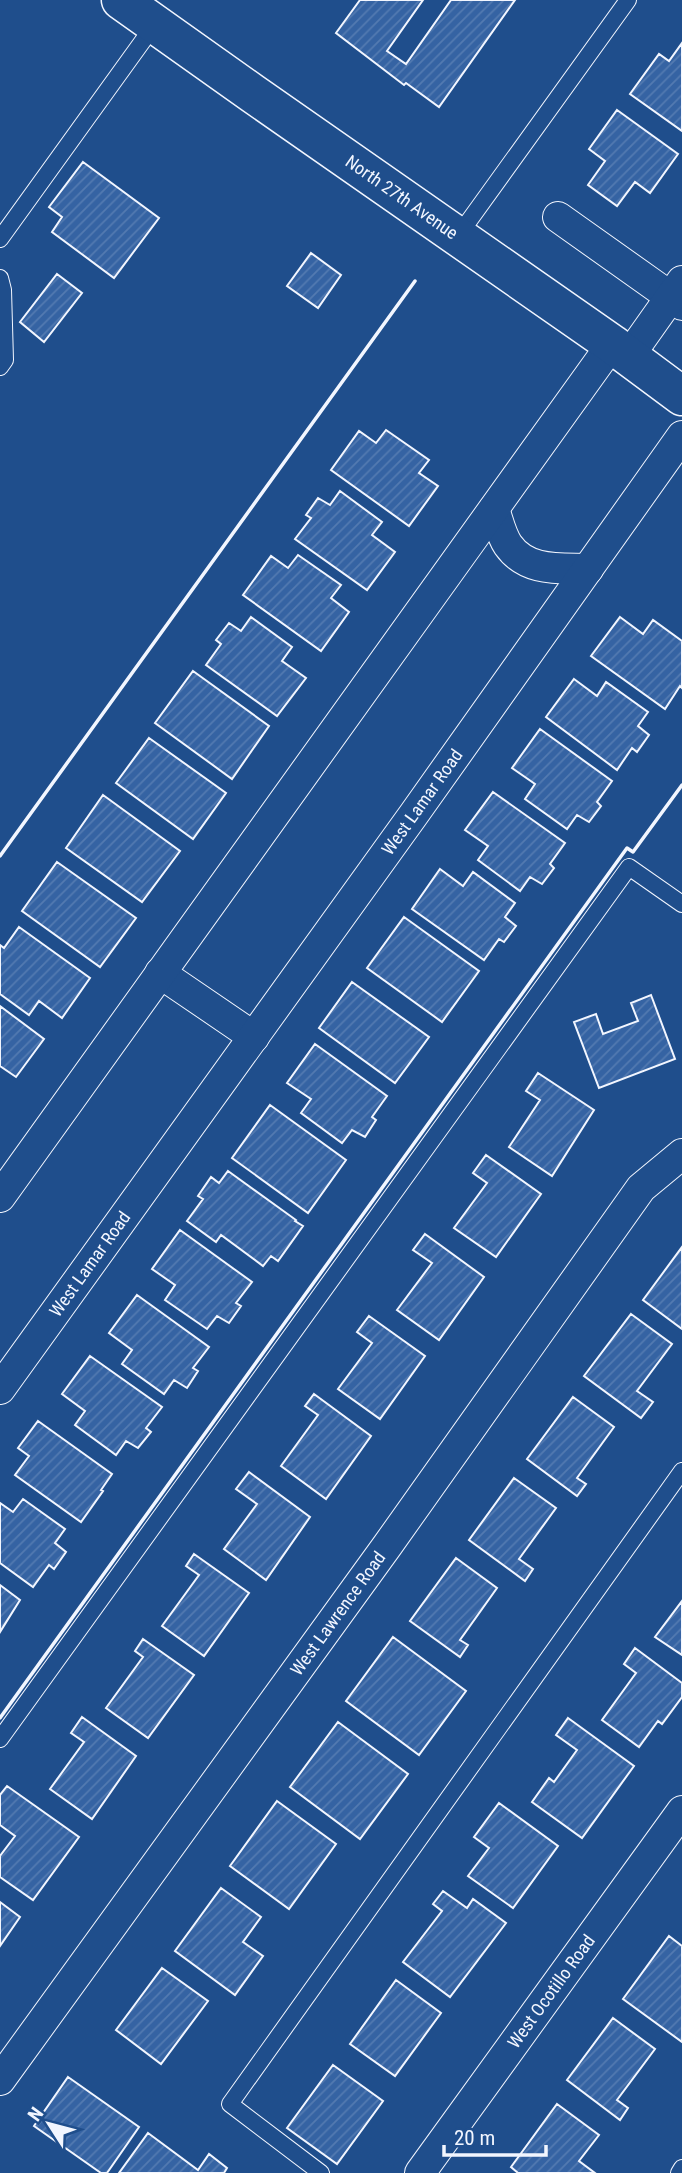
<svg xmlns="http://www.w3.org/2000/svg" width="682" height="2173" font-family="'Roboto Condensed',sans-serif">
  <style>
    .building { fill: url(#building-hatch); stroke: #f2f6ff; stroke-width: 2 }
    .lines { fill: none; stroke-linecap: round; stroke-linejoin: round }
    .lane-casing { stroke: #f2f6ff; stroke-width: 18 }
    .street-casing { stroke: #f2f6ff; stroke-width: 32 }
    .secondary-casing { stroke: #f2f6ff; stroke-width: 41 }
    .lane { stroke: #1f4e8c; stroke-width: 16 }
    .street { stroke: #1f4e8c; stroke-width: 30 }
    .secondary { stroke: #1f4e8c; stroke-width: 38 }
    .wall { stroke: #f2f6ff; stroke-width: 3.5 }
    .labels { text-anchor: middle; stroke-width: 5; stroke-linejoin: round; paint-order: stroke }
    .street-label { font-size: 18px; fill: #f2f6ff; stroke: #1f4e8c }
  </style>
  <defs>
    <pattern id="building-hatch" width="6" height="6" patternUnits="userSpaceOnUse" patternTransform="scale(1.75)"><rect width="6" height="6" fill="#3563a3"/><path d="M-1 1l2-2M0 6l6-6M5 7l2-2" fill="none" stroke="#537ab1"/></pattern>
  </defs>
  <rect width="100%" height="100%" fill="#1f4e8c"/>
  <!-- building -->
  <path class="building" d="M360,0H423L387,51L406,64L451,0H515L439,107L406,83L404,85L336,33Z
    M682,43V131L630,94L659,54L669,61Z
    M617,110L678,154L650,193L635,182L617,206L588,185L605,161L589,149Z
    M83,162L159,218L114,278L52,232L62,217L49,207Z
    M311,253L341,275L318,308L287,286Z
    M57,274L82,293L44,342L20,322Z
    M386,430L429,460L419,473L438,486L409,526L331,470L359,431L376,443Z
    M340,491L382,522L372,535L395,552L367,590L295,539L311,518L306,515L318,498L330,505Z
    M298,555L341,585L331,598L349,612L321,651L243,595L271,556L288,568Z
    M251,617L292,647L282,661L306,678L277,716L206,665L221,644L216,640L229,623L241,631Z
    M620,617L643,634L653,620L682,641V688L680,686L665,709L591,656Z
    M193,671L269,726L232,779L155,723Z
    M574,679L597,696L606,682L648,712L638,726L649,735L637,752L632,748L617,770L546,717Z
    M540,729L612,781L597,802L601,806L589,822L577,815L567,829L525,799L535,784L512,768Z
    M149,738L226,793L193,839L116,783Z
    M493,792L565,843L550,864L554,868L542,884L530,877L520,891L478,860L488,846L465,830Z
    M103,795L180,851L142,902L66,848Z
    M57,862L136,918L100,967L22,911Z
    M440,869L463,886L473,872L515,903L505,917L516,926L504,942L499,939L484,960L412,909Z
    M404,917L479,971L442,1022L367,968Z
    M19,927L90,978L62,1018L39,1001L29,1015L0,994V945L4,948Z
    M352,982L429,1037L395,1083L319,1028Z
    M651,995L675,1059L599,1088L574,1022L596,1014L603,1034L638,1021L631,1003Z
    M0,1006L44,1039L16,1077L0,1066Z
    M315,1044L387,1096L372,1117L376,1120L365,1137L352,1130L342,1143L301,1113L311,1099L287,1083Z
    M538,1073L594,1110L552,1176L509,1147L540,1100L526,1091Z
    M270,1105L346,1160L308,1213L232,1158Z
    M486,1155L541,1194L496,1257L454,1228L487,1183L473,1173Z
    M228,1171L296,1220L295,1221L303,1226L278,1261L271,1256L263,1266L221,1235L216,1242L187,1221L203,1199L198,1196L211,1177L219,1183Z
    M180,1230L252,1282L236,1303L241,1306L229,1323L217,1316L207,1329L165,1300L175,1285L152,1269Z
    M425,1234L484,1277L439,1340L397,1310L432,1263L413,1250Z
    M682,1247V1329L643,1300Z
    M137,1295L209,1347L193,1368L198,1371L187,1388L174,1380L164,1394L122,1364L132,1350L109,1333Z
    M631,1314L672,1344L637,1391L653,1402L641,1418L584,1376Z
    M369,1316L425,1356L380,1419L338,1389L372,1343L357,1332Z
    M90,1356L162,1407L146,1428L151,1432L138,1448L126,1441L116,1455L75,1425L85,1411L62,1394Z
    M314,1394L371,1436L326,1499L281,1466L318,1415L305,1406Z
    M573,1397L614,1427L577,1478L586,1484L577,1496L527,1459Z
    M38,1421L112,1474L101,1490L103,1491L81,1522L15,1475L29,1456L18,1448Z
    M249,1472L310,1517L266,1580L224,1549L257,1504L236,1489Z
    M514,1478L556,1508L519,1559L533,1569L525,1581L469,1540Z
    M23,1499L65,1529L55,1543L66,1552L54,1569L49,1565L33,1587L0,1563V1503L13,1512Z
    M194,1554L249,1593L204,1656L162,1626L199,1575L186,1566Z
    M456,1558L497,1588L460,1640L468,1645L460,1657L410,1621Z
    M0,1585L20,1600L0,1632Z
    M682,1601V1655L655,1637Z
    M393,1637L466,1691L419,1755L346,1701Z
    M143,1639L194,1675L148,1738L106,1708L143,1657L135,1651Z
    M635,1648L682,1683V1697L662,1724L658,1721L639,1747L602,1720L636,1673L624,1664Z
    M82,1717L136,1756L92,1819L50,1789L84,1742L71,1733Z
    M568,1718L634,1766L582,1838L532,1802L549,1778L554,1782L577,1750L556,1735Z
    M338,1722L408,1774L360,1839L290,1787Z
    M7,1786L79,1837L33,1900L0,1877V1856L15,1836L0,1825V1795Z
    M277,1801L336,1844L289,1909L230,1866Z
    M499,1803L558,1846L513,1908L468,1876L489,1848L474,1837Z
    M221,1888L261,1917L243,1942L263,1956L235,1995L175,1951Z
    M443,1891L467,1908L473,1899L506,1923L450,1997L403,1962L442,1911L433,1904Z
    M0,1902L20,1917L0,1946Z
    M669,1936L682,1946V2042L623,1999Z
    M162,1968L208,2001L161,2064L116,2030Z
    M396,1980L441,2013L395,2076L350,2044Z
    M613,2018L655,2049L617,2100L628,2108L620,2120L567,2080Z
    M333,2065L383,2101L337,2164L287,2128Z
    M68,2077L139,2127L107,2173H101L34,2126Z
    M557,2104L599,2135L579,2161L595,2173H518L511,2167Z
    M148,2133L198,2170L209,2154L227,2168L224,2173H119Z"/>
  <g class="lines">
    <defs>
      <path id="lane" d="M458,236L628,0
        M0,239L155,24
        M0,278L3,290L5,360L0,367
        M0,1739L629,867L682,904
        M321,2173L230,2104L682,1471
        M679,2173L682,2168"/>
      <g id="street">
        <path d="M558,217L682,305"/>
        <path d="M629,356L682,281"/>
        <path d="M494,509C498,520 501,535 508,545C527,572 559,568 588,569"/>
        <path d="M160,973L254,1037"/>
        <path d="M0,1197L612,344"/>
        <path id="s1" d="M0,1389L414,814L682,436"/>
        <path id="s2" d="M0,2080L387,1546L641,1188L682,1154"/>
        <path id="s3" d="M420,2173L682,1811"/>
      </g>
      <g id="secondary">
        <path id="s4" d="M121,0L252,93L612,344L682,396"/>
      </g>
    </defs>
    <!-- lane casing -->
    <use href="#lane" class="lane-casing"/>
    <!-- street casing -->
    <use href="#street" class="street-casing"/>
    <!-- secondary casing -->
    <use href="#secondary" class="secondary-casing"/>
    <!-- lane -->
    <use href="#lane" class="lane"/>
    <!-- street -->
    <use href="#street" class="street"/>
    <!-- secondary -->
    <use href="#secondary" class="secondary"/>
    <!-- wall -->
    <path class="wall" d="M0,856L415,281
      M0,1718L627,848L633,852L682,785"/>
  </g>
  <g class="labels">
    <!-- street labels -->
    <g class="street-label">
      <text dy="6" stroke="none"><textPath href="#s4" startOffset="343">North 27th Avenue</textPath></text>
      <text dy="6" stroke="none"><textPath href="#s1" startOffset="723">West Lamar Road</textPath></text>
      <text dy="6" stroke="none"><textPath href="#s1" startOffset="154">West Lamar Road</textPath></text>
      <text dy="6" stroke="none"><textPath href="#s2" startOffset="576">West Lawrence Road</textPath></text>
      <text dy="6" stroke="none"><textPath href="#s3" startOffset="224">West Ocotillo Road</textPath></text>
    </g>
  </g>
  <!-- north arrow -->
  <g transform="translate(49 2124) rotate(306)" stroke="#1f4e8c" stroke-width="5" paint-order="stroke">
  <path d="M0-5L12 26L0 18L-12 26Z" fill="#f2f6ff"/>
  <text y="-10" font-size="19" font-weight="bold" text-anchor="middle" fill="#f2f6ff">N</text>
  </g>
  <!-- scale -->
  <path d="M444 2145v10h102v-10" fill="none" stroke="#f2f6ff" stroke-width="3.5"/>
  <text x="454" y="2145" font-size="21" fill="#f2f6ff" stroke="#1f4e8c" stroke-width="5" paint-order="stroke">20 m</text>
</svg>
